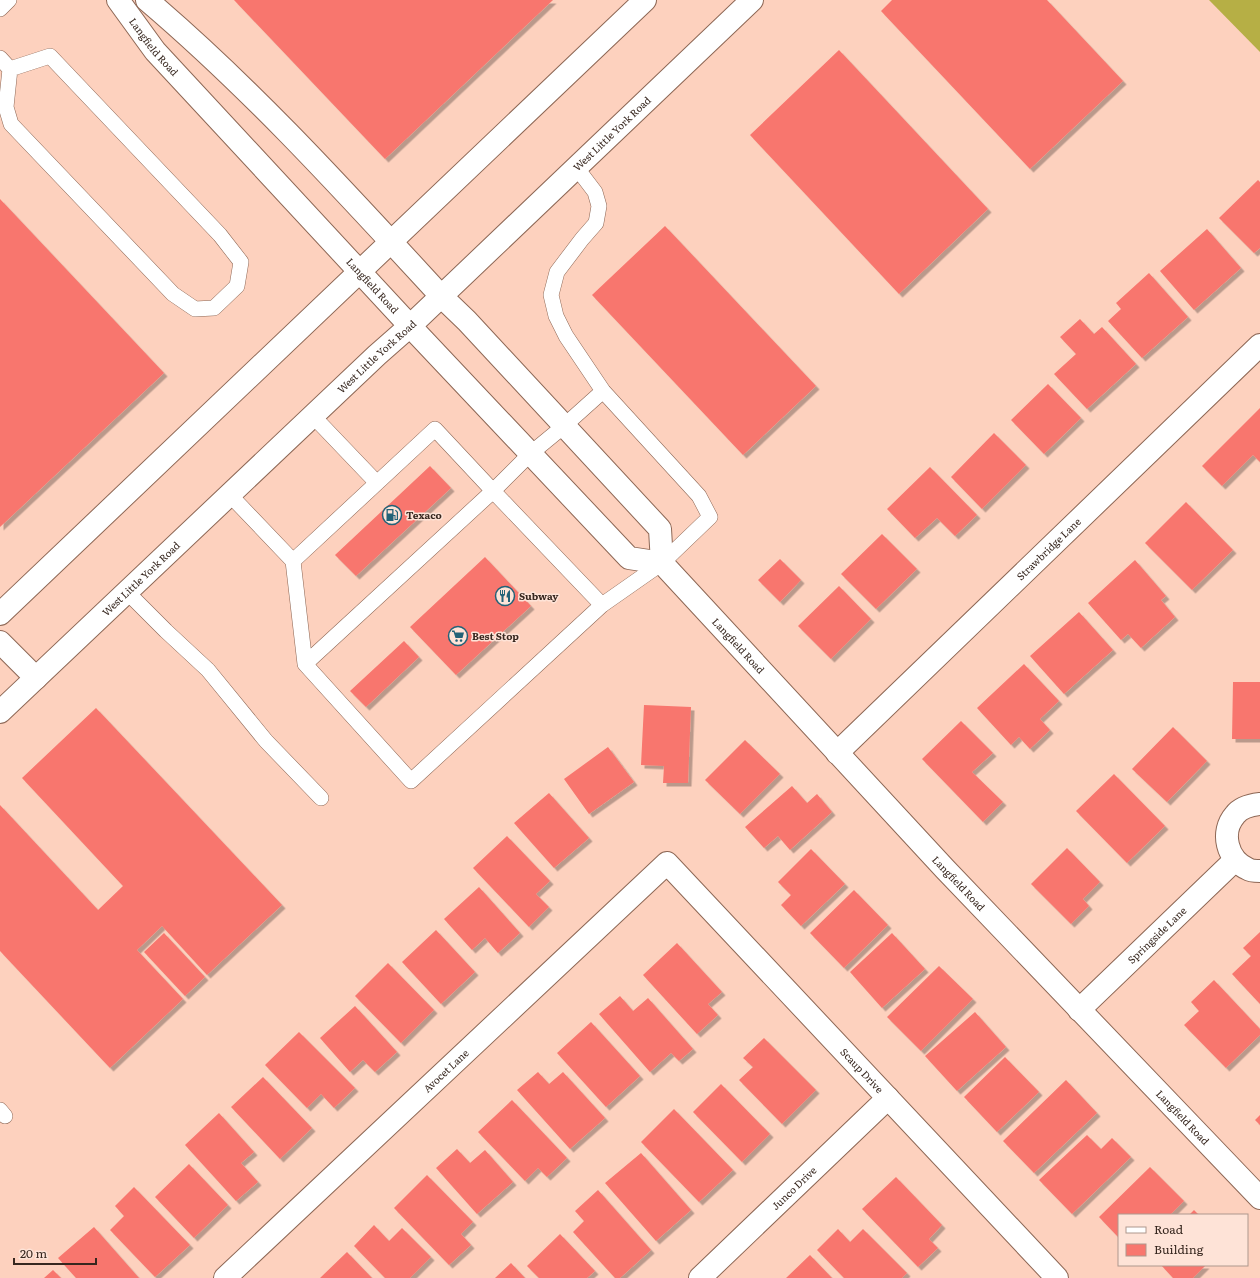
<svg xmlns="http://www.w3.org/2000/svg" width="1260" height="1278" font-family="Literata,serif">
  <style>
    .green { fill: #b6af45 }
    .building { fill: #f8766e; filter: url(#shadow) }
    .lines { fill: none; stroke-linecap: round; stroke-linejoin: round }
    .service-casing { stroke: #8d6755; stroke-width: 16 }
    .minor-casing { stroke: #8d6755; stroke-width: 24 }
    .tertiary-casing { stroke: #8d6755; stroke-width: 24 }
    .secondary-casing { stroke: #8d6755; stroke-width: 24 }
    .service { stroke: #fff; stroke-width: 15 }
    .minor { stroke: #fff; stroke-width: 22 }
    .tertiary { stroke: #fff; stroke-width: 22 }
    .secondary { stroke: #fff; stroke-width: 22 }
    .labels { text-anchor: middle; stroke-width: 3; stroke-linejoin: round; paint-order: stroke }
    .street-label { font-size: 10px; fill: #37271f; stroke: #fee3d7 }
    .poi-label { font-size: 10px; font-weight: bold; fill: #37271f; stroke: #fee3d7; text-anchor: start }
  </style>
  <defs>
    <filter id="shadow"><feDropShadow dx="3.5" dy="3.5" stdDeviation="0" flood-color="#0004"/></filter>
  </defs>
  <rect width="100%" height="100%" fill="#fdd1be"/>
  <!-- green -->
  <path class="green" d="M1209,0H1260V52Z"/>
  <!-- building -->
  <path class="building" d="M234,0H553L385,159Z
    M892,0H1047L1123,81L1030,169L881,11Z
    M839,50L988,209L899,294L750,135Z
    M1258,180L1260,182V248L1254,253L1219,218Z
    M0,199L164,373L0,527Z
    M665,226L816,386L743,455L592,295Z
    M1207,229L1241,268L1194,310L1160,271Z
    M1149,273L1188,317L1142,358L1108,321L1121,309L1116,303Z
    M1080,319L1094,334L1102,327L1136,364L1087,409L1054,374L1076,354L1060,337Z
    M1048,384L1081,418L1044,454L1011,420Z
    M1260,408V462L1253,455L1222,486L1202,466Z
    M994,433L1026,465L982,509L951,477Z
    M430,466L451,488L356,576L335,555Z
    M930,467L977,515L955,536L937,518L915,538L887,509Z
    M1186,502L1233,550L1192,590L1145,543Z
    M882,534L917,569L876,609L841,574Z
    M485,557L531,606L456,675L410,627Z
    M780,559L801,580L780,602L758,580Z
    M1135,560L1166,596L1161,600L1175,617L1141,648L1128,634L1121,640L1088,603Z
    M839,586L871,619L831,659L798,626Z
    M1079,612L1113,650L1064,694L1030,656Z
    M404,641L419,657L366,707L350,691Z
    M1024,664L1059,701L1040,719L1050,730L1030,749L1019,737L1011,745L977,708Z
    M1233,682H1260V739H1232Z
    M644,705L691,707L688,783H663L664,766L641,765Z
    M96,708L282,905L207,975L162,926L137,950L183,999L110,1068L0,951V805L98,910L123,886L22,778Z
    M961,721L993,753L972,772L1003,802L983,822L922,759Z
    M1173,727L1207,761L1167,802L1132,769Z
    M745,740L780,774L740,814L705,780Z
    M608,747L634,782L589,814L564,779Z
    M1114,774L1165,826L1127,863L1076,811Z
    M792,786L807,803L817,794L832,812L790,850L778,836L764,848L745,827Z
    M549,793L589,838L554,868L514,823Z
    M507,836L550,881L536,894L549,907L529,927L473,868Z
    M1067,848L1100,882L1083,899L1089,906L1071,924L1031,884Z
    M811,849L845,884L801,926L781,905L791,895L778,882Z
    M479,887L520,933L498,953L485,938L472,950L444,919Z
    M854,890L888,925L844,968L810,933Z
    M436,930L475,972L441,1004L402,962Z
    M1260,932V1004L1232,974L1251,956L1243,948Z
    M164,933L205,977L185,996L144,952Z
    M892,933L925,969L882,1008L850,972Z
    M677,943L722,992L708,1004L718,1015L697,1034L643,975Z
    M388,963L434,1010L401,1043L355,996Z
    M939,966L973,999L921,1051L887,1017Z
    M1214,980L1260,1029V1035L1226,1068L1184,1025L1199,1011L1191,1002Z
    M620,996L633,1011L648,998L693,1049L679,1061L671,1053L650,1072L599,1014Z
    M355,1006L397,1052L375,1072L363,1060L350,1072L320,1038Z
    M975,1012L1006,1047L957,1091L925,1056Z
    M591,1022L640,1076L606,1107L557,1053Z
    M299,1032L355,1088L334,1108L321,1094L307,1108L265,1065Z
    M764,1038L816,1090L782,1124L739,1080L753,1067L743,1058Z
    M1005,1057L1039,1092L997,1132L964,1097Z
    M538,1072L549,1084L563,1072L605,1118L570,1149L517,1090Z
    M263,1077L312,1128L280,1159L231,1107Z
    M1066,1080L1097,1113L1034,1173L1003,1141Z
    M721,1084L770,1134L742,1162L693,1112Z
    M512,1100L567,1158L547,1177L538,1168L525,1181L478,1132Z
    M674,1109L733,1170L699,1202L641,1142Z
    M219,1113L254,1152L241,1163L258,1182L236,1201L185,1145Z
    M1260,1115V1125L1255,1120Z
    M1087,1135L1101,1149L1112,1138L1131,1157L1072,1214L1039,1180Z
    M457,1149L470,1163L485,1150L513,1182L477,1214L436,1168Z
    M641,1153L691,1210L656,1241L605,1183Z
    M189,1164L228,1205L194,1238L155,1197Z
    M1150,1167L1184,1201L1170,1215H1119V1238L1099,1217Z
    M427,1175L473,1222L461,1234L471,1245L449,1265L394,1208Z
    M896,1177L942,1225L929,1239L938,1248L918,1267L862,1209Z
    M134,1187L190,1245L155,1277L110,1230L124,1216L115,1206Z
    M598,1190L651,1250L620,1278H615L573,1232L584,1221L575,1211Z
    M1194,1210L1199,1215H1189Z
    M374,1225L389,1241L402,1228L431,1257L410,1278H385L354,1246Z
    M94,1227L139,1278H76L58,1258Z
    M838,1229L850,1242L863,1229L907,1273L902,1278H844L817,1250Z
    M560,1234L595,1271L587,1278H539L527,1266Z
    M347,1252L372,1278H320Z
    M810,1255L832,1278H786Z
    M511,1263L525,1278H495Z
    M1161,1265H1206L1193,1278H1173Z
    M53,1270L61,1278H44Z"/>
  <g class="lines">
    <defs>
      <path id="service" d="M0,9L9,0
        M0,58L10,69L6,107L11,124L173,294L195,309L214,308L237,286L241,262L220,235L50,56L10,69
        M313,416L377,483
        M230,495L293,561L305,664L411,781L602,605L662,563L710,517L699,496L603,391L566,336L556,316L551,295L557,272L582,239L596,223L599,206L595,192L576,167
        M293,561L435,429L493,491L530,454L564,426L603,391
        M127,592L166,631L208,670L266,741L321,798
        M305,664L493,491L602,605
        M0,1110L5,1116"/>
      <g id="minor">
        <path id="s1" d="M837,753L1260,345"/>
        <path d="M1260,804C1251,805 1241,807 1235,815C1220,832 1227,860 1248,869C1251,871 1256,871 1260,871"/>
        <path id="s2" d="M1079,1010L1235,860"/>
        <path id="s3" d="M225,1278L667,863L1057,1278"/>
        <path id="s4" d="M700,1278L888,1098"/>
      </g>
      <g id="tertiary">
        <path id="s5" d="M118,0L155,51L410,326L629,558L662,563L945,869L1260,1198"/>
        <path d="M147,0C253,90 347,194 441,296L467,321L660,529L662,563"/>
      </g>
      <g id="secondary">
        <path d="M0,614L645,0"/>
        <path d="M0,642L36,678"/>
        <path id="s6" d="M0,712L377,355L410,326L752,0"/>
      </g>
    </defs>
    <!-- service casing -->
    <use href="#service" class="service-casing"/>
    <!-- minor casing -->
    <use href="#minor" class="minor-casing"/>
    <!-- tertiary casing -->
    <use href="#tertiary" class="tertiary-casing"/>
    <!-- secondary casing -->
    <use href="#secondary" class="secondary-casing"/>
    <!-- service -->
    <use href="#service" class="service"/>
    <!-- minor -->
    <use href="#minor" class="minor"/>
    <!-- tertiary -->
    <use href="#tertiary" class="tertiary"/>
    <!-- secondary -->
    <use href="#secondary" class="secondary"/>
  </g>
  <!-- icons -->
  <defs>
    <symbol id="fuel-ring" viewBox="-11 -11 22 22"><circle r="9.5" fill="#fee3d7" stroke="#236278" stroke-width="1.5"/><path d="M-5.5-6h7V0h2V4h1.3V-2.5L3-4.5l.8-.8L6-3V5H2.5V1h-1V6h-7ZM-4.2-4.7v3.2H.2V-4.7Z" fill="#236278"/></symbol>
    <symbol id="restaurant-ring" viewBox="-11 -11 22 22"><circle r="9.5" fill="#fee3d7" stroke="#236278" stroke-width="1.5"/><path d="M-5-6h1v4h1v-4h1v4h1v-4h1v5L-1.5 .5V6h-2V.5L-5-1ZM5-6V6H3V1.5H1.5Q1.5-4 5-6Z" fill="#236278"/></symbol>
    <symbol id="supermarket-ring" viewBox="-11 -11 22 22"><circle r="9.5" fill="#fee3d7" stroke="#236278" stroke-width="1.5"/><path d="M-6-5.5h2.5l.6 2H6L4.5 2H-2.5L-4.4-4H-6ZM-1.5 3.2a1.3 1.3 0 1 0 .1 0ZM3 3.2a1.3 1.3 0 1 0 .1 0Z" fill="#236278"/></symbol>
  </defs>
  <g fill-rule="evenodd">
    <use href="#fuel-ring" x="381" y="504" width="22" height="22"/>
    <use href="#restaurant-ring" x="494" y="585" width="22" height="22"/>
    <use href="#supermarket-ring" x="447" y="625" width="22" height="22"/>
  </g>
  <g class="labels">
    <!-- street labels -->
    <g class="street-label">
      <text dy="4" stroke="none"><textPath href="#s5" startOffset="59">Langfield Road</textPath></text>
      <text dy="4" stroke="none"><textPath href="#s6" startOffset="842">West Little York Road</textPath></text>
      <text dy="4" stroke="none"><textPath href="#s5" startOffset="383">Langfield Road</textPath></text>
      <text dy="4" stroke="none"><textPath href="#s6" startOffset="518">West Little York Road</textPath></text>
      <text dy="4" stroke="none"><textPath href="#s1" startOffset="294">Strawbridge Lane</textPath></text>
      <text dy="4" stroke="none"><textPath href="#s6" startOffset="194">West Little York Road</textPath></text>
      <text dy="4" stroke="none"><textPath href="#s5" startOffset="903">Langfield Road</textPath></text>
      <text dy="4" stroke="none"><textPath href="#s5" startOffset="1227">Langfield Road</textPath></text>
      <text dy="4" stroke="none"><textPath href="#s2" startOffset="108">Springside Lane</textPath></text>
      <text dy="4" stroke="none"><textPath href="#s3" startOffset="303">Avocet Lane</textPath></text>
      <text dy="4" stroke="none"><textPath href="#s3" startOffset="891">Scaup Drive</textPath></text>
      <text dy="4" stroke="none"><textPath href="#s5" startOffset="1551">Langfield Road</textPath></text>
      <text dy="4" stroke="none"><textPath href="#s4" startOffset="130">Junco Drive</textPath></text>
    </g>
    <!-- poi labels -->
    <g class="poi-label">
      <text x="406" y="519">Texaco</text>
      <text x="519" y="600">Subway</text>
      <text x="472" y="640">Best Stop</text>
    </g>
  </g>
  <!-- legend -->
  <rect x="1118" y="1214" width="130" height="52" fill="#fee3d7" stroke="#ae988d"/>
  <rect x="1126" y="1227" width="20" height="6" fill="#ffffff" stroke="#ae988d"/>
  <text x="1154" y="1234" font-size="12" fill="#37271f">Road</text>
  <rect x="1126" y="1244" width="20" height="12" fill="#f8766e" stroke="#ae988d"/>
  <text x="1154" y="1254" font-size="12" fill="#37271f">Building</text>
  <!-- scale -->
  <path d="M14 1258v6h82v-6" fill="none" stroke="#37271f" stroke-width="2"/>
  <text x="20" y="1258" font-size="12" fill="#37271f" stroke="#fee3d7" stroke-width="3" paint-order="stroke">20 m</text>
</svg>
